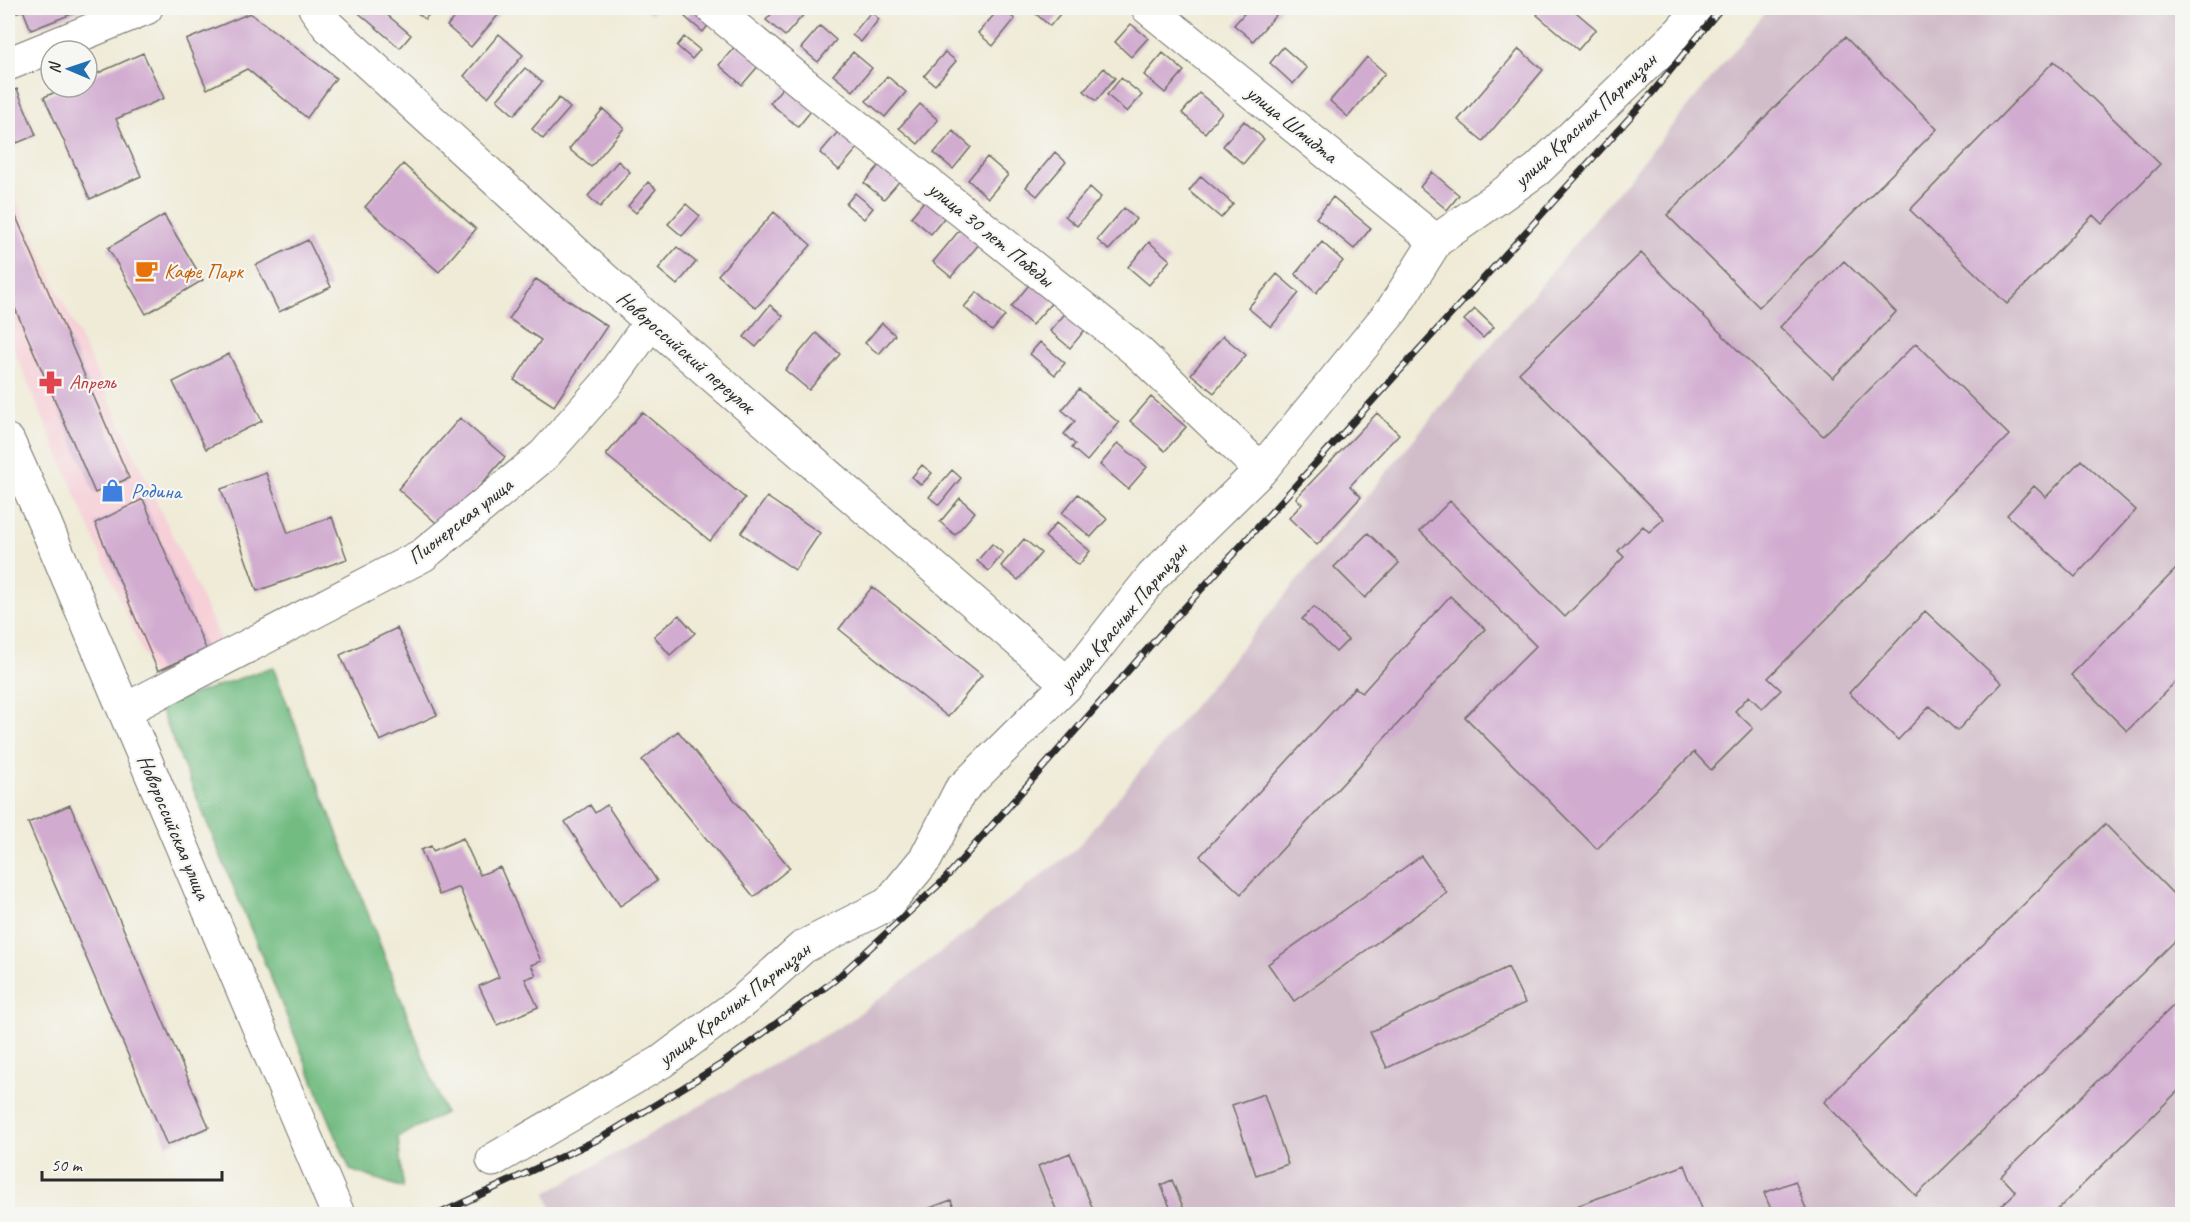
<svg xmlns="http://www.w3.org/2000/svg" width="2190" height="1222" font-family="Caveat,sans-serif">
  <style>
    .built { fill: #f6cfd7 }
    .industrial { fill: #d1bdc9 }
    .forest { fill: #72bc82; stroke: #4e7456; stroke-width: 1.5 }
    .building { fill: #d1acd0 }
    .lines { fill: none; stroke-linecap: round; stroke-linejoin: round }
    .minor-casing { stroke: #706e67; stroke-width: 35 }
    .major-casing { stroke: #706e67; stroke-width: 35 }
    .minor { stroke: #fff; stroke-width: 33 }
    .major { stroke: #fff; stroke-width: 33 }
    .rail-casing { stroke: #2b2b2b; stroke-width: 7 }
    .rail { stroke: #f6f6f2; stroke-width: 4.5; stroke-dasharray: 14; stroke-linecap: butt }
    .labels { text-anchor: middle; stroke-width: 4.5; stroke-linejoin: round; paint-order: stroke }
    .street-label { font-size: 21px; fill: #2b2b2b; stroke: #f6f6f2 }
    .food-label { font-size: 21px; fill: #c56008; stroke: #f6f6f2; text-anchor: start }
    .health-label { font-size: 21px; fill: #be3a42; stroke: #f6f6f2; text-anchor: start }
    .shop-label { font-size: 21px; fill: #366cbe; stroke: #f6f6f2; text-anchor: start }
  </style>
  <rect width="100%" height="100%" fill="#f6f6f2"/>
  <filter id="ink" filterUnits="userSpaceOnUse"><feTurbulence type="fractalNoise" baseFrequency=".0167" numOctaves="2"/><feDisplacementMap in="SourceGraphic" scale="12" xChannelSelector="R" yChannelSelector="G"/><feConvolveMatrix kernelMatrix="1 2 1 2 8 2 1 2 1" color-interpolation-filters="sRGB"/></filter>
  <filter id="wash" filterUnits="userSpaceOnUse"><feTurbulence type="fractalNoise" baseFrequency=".008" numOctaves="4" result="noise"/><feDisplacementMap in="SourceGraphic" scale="24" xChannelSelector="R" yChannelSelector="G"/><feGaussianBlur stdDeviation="1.35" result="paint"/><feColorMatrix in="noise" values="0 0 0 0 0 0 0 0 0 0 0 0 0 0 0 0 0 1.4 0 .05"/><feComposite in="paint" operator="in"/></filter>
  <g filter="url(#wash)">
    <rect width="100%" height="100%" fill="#efebd7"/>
    <!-- built -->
    <path class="built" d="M8,183L224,646L153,677L8,336Z"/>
    <!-- industrial -->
    <path class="industrial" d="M1769,8H2182V1214H553L546,1193L848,1022L1075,850Z"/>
    <!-- forest -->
    <path class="forest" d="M273,667L445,1113L398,1137L403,1188L350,1170L159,706Z"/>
    <g id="blocks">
      <!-- building -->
      <path class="building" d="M8,8H87L31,30L23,10L8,16Z
        M355,8H379L411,35L400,48L354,9Z
        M411,8H435L425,19Z
        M462,8H491L499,14L471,47L447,26Z
        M643,8H656L651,14Z
        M694,8H705L715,17L703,32L685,17Z
        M777,8H799L805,13L785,36L766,20Z
        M1000,8L1015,19L993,46L978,33Z
        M1029,8H1065L1050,26Z
        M1249,8H1282L1253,41L1234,25Z
        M1543,8H1571L1596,29L1578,50L1537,15Z
        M871,12L879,19L861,42L852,35Z
        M250,13L336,78L307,118L247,69L207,89L186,40Z
        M1131,24L1148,38L1131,57L1115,42Z
        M820,26L836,40L818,62L801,48Z
        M499,34L523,55L488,97L464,76Z
        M684,37L700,50L692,59L677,46Z
        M1845,37L1937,129L1759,307L1667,215Z
        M738,43L761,63L742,85L719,65Z
        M1283,47L1307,68L1293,84L1270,63Z
        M1519,49L1543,70L1483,141L1458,120Z
        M853,52L872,68L853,91L833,75Z
        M945,52L956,61L935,85L924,76Z
        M143,53L164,98L116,119L141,176L90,199L44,97L67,87H87V78Z
        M1163,53L1184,71L1165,93L1144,75Z
        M1367,57L1385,73L1348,117L1330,101Z
        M2054,61L2160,164L2102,224L2093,215L2007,304L1910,210Z
        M525,68L542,82L514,115L497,100Z
        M1104,68L1115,78L1096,101L1084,91Z
        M887,76L906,92L885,117L866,101Z
        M1121,78L1142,95L1127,112L1107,95Z
        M787,82L815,106L798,127L770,103Z
        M17,89L36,135L17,143L8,120V93Z
        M1199,93L1222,112L1205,133L1182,113Z
        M559,98L570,108L543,139L532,129Z
        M920,104L938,120L918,144L899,128Z
        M603,109L624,128L591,167L569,149Z
        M1244,121L1264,139L1243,164L1223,146Z
        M843,126L863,142L839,170L820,153Z
        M953,131L971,147L953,169L934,153Z
        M1055,152L1066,162L1037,196L1026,187Z
        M987,157L1008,175L988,198L968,180Z
        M884,160L903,177L884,199L864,183Z
        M618,161L630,172L600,207L588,196Z
        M403,164L476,229L439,272L365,207Z
        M1432,172L1459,195L1447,210L1420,187Z
        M1201,176L1233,204L1221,218L1189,191Z
        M648,182L656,189L636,213L628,206Z
        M1090,187L1101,197L1077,226L1065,216Z
        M855,193L873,208L864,219L846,204Z
        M929,195L949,212L931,234L911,217Z
        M1333,197L1371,228L1354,249L1316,218Z
        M8,198L129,478L95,493L8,292Z
        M686,204L700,216L682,236L668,224Z
        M1124,208L1136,219L1109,250L1097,240Z
        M774,212L811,245L756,308L718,275Z
        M164,215L203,280L146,314L108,248Z
        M963,226L981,242L951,277L933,262Z
        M308,240L331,287L279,312L256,265Z
        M1149,242L1170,260L1149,285L1128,267Z
        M1322,242L1343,261L1316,293L1295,274Z
        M677,247L696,262L677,285L658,269Z
        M1641,253L1823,436L1916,343L2009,435L1768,678L1781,690L1762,709L1749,696L1735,711L1753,728L1711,770L1694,752L1597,849L1465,717L1536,646L1420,531L1450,501L1565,617L1624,557L1618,551L1643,526L1649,532L1664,519L1519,373Z
        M1844,261L1896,312L1833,378L1780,327Z
        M1277,274L1299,293L1271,327L1248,308Z
        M536,279L607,326L554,406L514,380L541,340L509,319Z
        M1033,280L1055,299L1032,325L1011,307Z
        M977,292L1005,316L992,331L964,307Z
        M770,305L783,316L756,347L744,337Z
        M1070,308L1089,325L1070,348L1050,331Z
        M1475,309L1494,327L1483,338L1464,320Z
        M882,323L895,335L879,354L865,343Z
        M816,333L840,354L809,390L785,370Z
        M1223,336L1246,355L1214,393L1191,374Z
        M1040,342L1065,363L1055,375L1030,354Z
        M229,354L262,421L206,449L173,382Z
        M1079,389L1119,423L1087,461L1072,448L1075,444L1064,434L1075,421L1062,410Z
        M1151,397L1186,427L1165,451L1130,421Z
        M642,412L745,498L710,541L606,455Z
        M1377,413L1399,434L1350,486L1361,497L1317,545L1289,518L1302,504L1296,498Z
        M460,418L505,457L443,529L398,489Z
        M1118,443L1147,467L1128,489L1100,465Z
        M2081,460L2136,510L2075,577L2007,515L2034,486L2046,497Z
        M922,465L932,473L921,485L912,477Z
        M952,470L961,478L939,505L929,497Z
        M266,473L288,533L332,517L347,559L257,591L221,489Z
        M1078,494L1107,519L1091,537L1062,513Z
        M767,497L820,533L795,570L741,533Z
        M960,498L975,512L955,535L940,522Z
        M143,499L206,649L158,671L95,523Z
        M1056,523L1090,551L1079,565L1045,537Z
        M1368,533L1399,563L1365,598L1334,567Z
        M1024,539L1041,553L1018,580L1001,566Z
        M992,544L1003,553L989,571L977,561Z
        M2177,568L2182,573V675L2127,731L2071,675Z
        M872,587L982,675L948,717L839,629Z
        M1450,596L1485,629L1241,894L1200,856L1355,687L1362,693Z
        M1314,607L1348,640L1336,652L1302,619Z
        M1925,611L2002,683L1957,731L1930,706L1898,740L1849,693Z
        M679,615L695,633L670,655L654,636Z
        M397,628L437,715L380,741L340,655Z
        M678,731L790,868L754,897L642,760Z
        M70,805L209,1127L167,1145L28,823Z
        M590,805L595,813L607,805L657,881L620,906L565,822Z
        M2105,824L2182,903V949L2175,941L1916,1196L1824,1102Z
        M463,838L480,875L500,867L541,961L531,965L536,975L525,979L538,1007L497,1025L479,986L499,977L459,887L439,895L421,850L431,846L433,851Z
        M1421,856L1447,893L1294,1001L1268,964Z
        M1508,967L1525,1003L1387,1068L1370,1032Z
        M2182,997V1087L2053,1214H2038L2034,1210L2029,1214H2005L1999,1208L2016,1192L2001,1176Z
        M1264,1094L1288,1164L1256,1175L1232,1105Z
        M1070,1153L1095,1214H1058L1038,1166Z
        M1685,1165L1704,1214H1580L1577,1206Z
        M1172,1180L1183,1207L1172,1212L1161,1185Z
        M1795,1181L1808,1214H1773L1764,1193Z
        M951,1200L956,1214H914Z"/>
    </g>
  </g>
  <g filter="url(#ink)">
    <use href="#blocks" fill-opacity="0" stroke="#706e67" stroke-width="1.5"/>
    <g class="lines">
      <defs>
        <path id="minor" d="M315,8L328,26L651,322L1068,684
          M712,8L810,89L1137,351L1261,470
          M1148,8L1436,241
          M8,64L146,8
          M125,710L423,555L544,455L605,386L651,322
          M493,1160L661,1062L744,1000L803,947L888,904L926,858L960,791L1068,684L1153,576L1261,470L1393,309L1436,241L1537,170L1680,32L1701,8"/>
        <path id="major" d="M8,441L44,521L338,1214"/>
      </defs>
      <!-- minor casing -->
      <use href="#minor" class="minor-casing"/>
      <!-- major casing -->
      <use href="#major" class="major-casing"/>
      <!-- minor -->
      <use href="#minor" class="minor"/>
      <!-- major -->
      <use href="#major" class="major"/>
      <defs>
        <path id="rail" d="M439,1214L601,1138L720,1065L835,980L943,881L1157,638L1652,93L1721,8"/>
      </defs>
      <!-- rail casing -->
      <use href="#rail" class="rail-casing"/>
      <!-- rail -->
      <use href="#rail" class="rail"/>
    </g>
  </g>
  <!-- icons -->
  <defs>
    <symbol id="cafe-bare" viewBox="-9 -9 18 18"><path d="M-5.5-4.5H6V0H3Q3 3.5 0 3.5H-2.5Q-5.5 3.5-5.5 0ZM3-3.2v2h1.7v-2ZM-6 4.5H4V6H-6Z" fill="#e8710a" stroke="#f6f6f2" stroke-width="2.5" paint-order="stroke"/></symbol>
    <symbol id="pharmacy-bare" viewBox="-9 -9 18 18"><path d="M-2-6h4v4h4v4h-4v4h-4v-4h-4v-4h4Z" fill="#e0444e" stroke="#f6f6f2" stroke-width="2.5" paint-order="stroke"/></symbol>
    <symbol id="shop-bare" viewBox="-9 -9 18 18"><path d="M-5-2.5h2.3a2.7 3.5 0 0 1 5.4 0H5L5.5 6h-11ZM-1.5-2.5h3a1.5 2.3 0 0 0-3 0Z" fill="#3f7fe0" stroke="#f6f6f2" stroke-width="2.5" paint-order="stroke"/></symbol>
  </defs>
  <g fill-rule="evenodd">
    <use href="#cafe-bare" x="130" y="254" width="33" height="33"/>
    <use href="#pharmacy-bare" x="34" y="366" width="33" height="33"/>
    <use href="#shop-bare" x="96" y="474" width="33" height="33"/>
  </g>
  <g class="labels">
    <!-- street labels -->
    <g class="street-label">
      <text transform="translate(1585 120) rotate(-43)" y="7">улица Красных Партизан</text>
      <text transform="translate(1292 124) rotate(39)" y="7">улица Шмидта</text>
      <text transform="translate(991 234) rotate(39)" y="7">улица 30 лет Победы</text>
      <text transform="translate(686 352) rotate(41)" y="7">Новороссийский переулок</text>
      <text transform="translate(460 521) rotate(-38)" y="7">Пионерская улица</text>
      <text transform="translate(1123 617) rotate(-50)" y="7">улица Красных Партизан</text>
      <text transform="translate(174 827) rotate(67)" y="7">Новороссийская улица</text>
      <text transform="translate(734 1004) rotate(-38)" y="7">улица Красных Партизан</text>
    </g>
    <!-- food labels -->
    <g class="food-label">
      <text x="164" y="278">Кафе Парк</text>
    </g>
    <!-- health labels -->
    <g class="health-label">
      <text x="69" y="389">Апрель</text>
    </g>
    <!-- shop labels -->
    <g class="shop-label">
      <text x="131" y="498">Родина</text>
    </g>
  </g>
  <!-- margin -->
  <rect width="2190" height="1222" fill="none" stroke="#f6f6f2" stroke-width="30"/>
  <!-- north arrow -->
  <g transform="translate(69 69) rotate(272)"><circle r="28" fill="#f6f6f2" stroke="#a5a5a2" stroke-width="1.5"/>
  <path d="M0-4.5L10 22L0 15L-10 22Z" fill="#1f6fb2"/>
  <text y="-9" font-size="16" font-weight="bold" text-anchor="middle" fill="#2b2b2b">N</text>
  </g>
  <!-- scale -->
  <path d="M42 1171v9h180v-9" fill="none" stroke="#2b2b2b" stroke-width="3"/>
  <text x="51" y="1171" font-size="18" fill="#2b2b2b" stroke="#f6f6f2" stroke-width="4.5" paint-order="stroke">50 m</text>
</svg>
